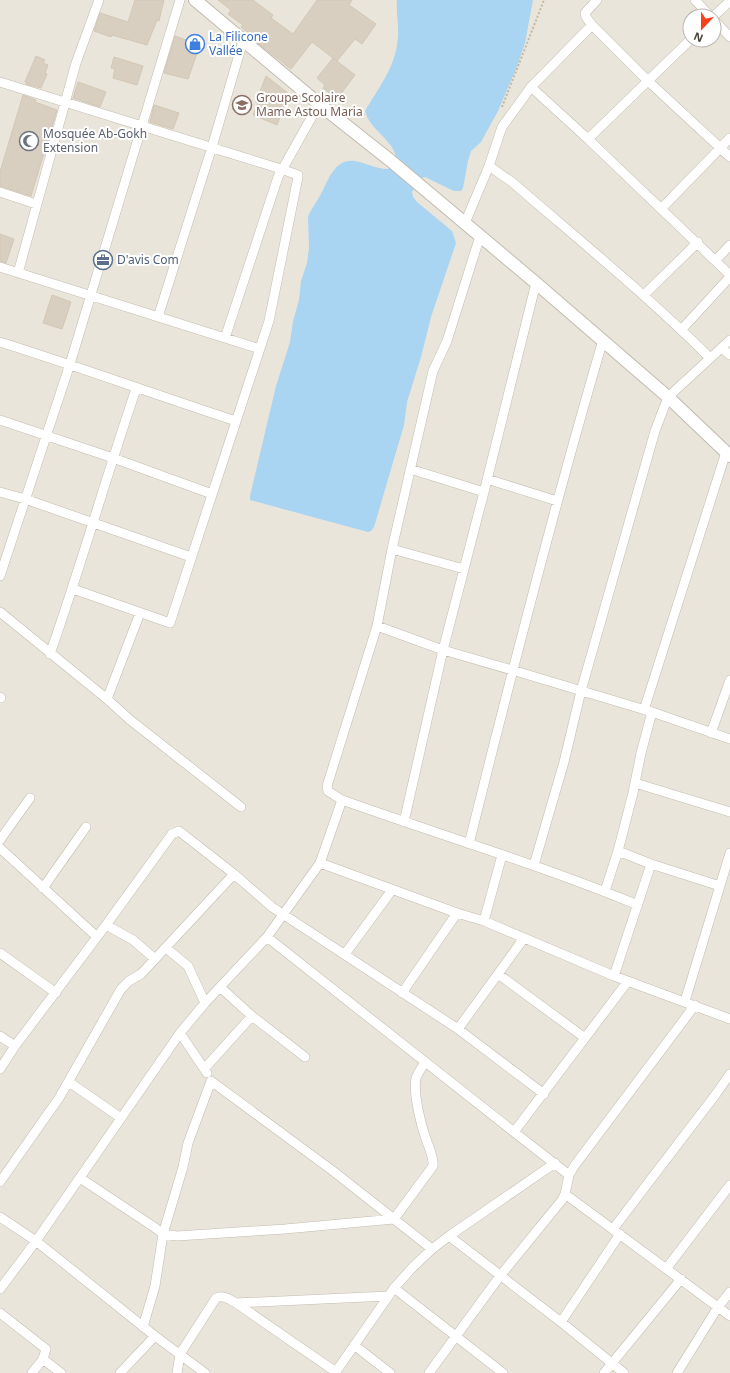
<svg xmlns="http://www.w3.org/2000/svg" width="730" height="1373" font-family="'Noto Sans',sans-serif">
  <style>
    .residential { fill: #eae5da; fill-rule: evenodd }
    .water { fill: #a9d4f2 }
    .building { fill: #d8cfc1; stroke: #d3c7b4 }
    .lines { fill: none; stroke-linecap: round; stroke-linejoin: round }
    .minor-casing { stroke: #c2bbae; stroke-width: 10 }
    .tertiary-casing { stroke: #c2bbae; stroke-width: 14 }
    .path { stroke: #c4b79f; stroke-width: 2; stroke-dasharray: 2 2; stroke-linecap: butt }
    .minor { stroke: #fff; stroke-width: 9 }
    .tertiary { stroke: #fff; stroke-width: 12 }
    .labels { text-anchor: middle; stroke-width: 4; stroke-linejoin: round; paint-order: stroke }
    .shop-label { font-size: 12px; fill: #366cbe; stroke: #fff; text-anchor: start }
    .education-label { font-size: 12px; fill: #785e54; stroke: #fff; text-anchor: start }
    .worship-label { font-size: 12px; fill: #5b616d; stroke: #fff; text-anchor: start }
    .service-label { font-size: 12px; fill: #4e5e75; stroke: #fff; text-anchor: start }
  </style>
  <rect width="100%" height="100%" fill="#f6f3ec"/>
  <!-- residential -->
  <path class="residential" d="M0,0H730V1373H0ZM690,16H714V40H690Z"/>
  <!-- water -->
  <path class="water" d="M397,0H533L525,43L516,69L498,111L481,142L471,151L468,161L463,188L461,191H454L425,177L422,178L412,192L413,197L417,202L452,231L456,243L431,317L421,357L407,402L404,425L374,527L371,531L368,532L250,500V496L276,386L290,342L293,321L299,300L301,281L307,263L309,248L308,217L310,212C314,205 319,198 323,190C329,178 336,158 355,161C366,163 376,169 388,169L396,157C393,140 370,130 365,111C379,87 396,67 398,37C399,25 396,13 397,0Z"/>
  <!-- building -->
  <path class="building" d="M135,0H164L159,21L157,20L147,45L112,35L111,37L94,31L100,13L128,22Z
    M218,0H253L273,15L271,18L293,34L317,0H352L349,5L376,24L362,44L355,39L337,61L312,42L291,69L254,40L255,38L241,27L243,25L228,14L231,10Z
    M175,36L200,45L188,79L164,73Z
    M36,56L45,60L43,63L48,65L45,73L47,74L41,88L26,84L27,82H25Z
    M114,57L143,66L137,85L113,78L115,69L111,68Z
    M333,58L355,75L337,99L323,88L325,85L317,78Z
    M266,76L289,94L277,125L253,115L258,103L256,102Z
    M78,82L106,92L100,107L73,98Z
    M23,95L36,100L35,102L57,110L31,196L0,186V172Z
    M154,105L179,113L173,129L150,122Z
    M0,234L14,239L6,263L0,261Z
    M52,295L71,302L62,329L43,323Z"/>
  <g class="lines">
    <defs>
      <path id="minor" d="M597,0L585,13L586,17L592,25L648,81L730,157
        M695,0L710,16
        M714,16L730,1
        M714,20L730,37
        M0,82L281,169L298,175V177L269,321L170,623L73,589
        M531,87L588,139L728,273L730,276L728,279L682,329
        M588,139L690,40
        M489,166L512,182C579,240 648,296 710,358
        M0,192L36,204
        M661,209L730,138
        M465,223L489,166L502,127L531,87L592,25
        M480,236L447,341L433,371L392,549L377,626L327,786L328,791L342,800C440,835 541,865 638,905
        M716,260L730,245
        M0,267L260,349
        M18,273L76,63L99,0
        M644,295L698,242
        M158,317L212,147L243,41
        M225,338L278,177L319,104
        M0,342C79,367 157,395 236,421
        M722,348L730,355
        M0,420L113,458L212,494
        M410,469L484,492
        M487,479L557,501
        M0,492L25,499L191,557
        M392,549L464,569
        M0,576L70,364L180,0
        M0,612L107,699L129,719L241,807
        M377,626L443,650L512,670L652,712L730,739
        M50,654C81,566 106,477 136,389
        M0,697L1,698
        M107,699L140,613
        M644,710L726,452
        M711,733L730,680
        M635,783L730,812
        M404,822L443,650L484,492L536,283
        M0,840L30,798
        M469,844C511,675 554,506 603,340
        M0,848L97,937
        M618,851L651,864L720,886
        M320,863L457,913L484,921L614,976L730,1019
        M534,865L564,762L581,691L655,431L668,397L730,340
        M43,888L86,827
        M605,891L618,851L633,793L641,753L652,712
        M484,921L502,855
        M106,925L133,940L155,959
        M267,937L514,1132L569,1175L565,1194L562,1200L500,1276L429,1373
        M166,948L188,966L205,1003
        M0,953L56,993
        M345,954L392,890
        M498,974L585,1038
        M614,976L651,864
        M220,987L252,1016L305,1057
        M402,993L457,913
        M685,1001L730,853
        M458,1029L524,938
        M180,1033L207,1073
        M0,1036L15,1046
        M205,1068L252,1016
        M0,1069L15,1046L106,925L172,834L179,831L234,874L272,907L458,1029L544,1094
        M69,1082L121,1118
        M514,1132L628,981
        M569,1175L575,1165L695,1005
        M80,1178L154,1227L163,1234L177,1236L285,1229L394,1219L433,1166C434,1157 429,1148 426,1139C421,1125 413,1094 416,1078C418,1073 422,1067 425,1062
        M0,1182L59,1098L121,989L129,981L141,974L155,959L234,874
        M565,1194L730,1316
        M0,1217L36,1241L155,1336L205,1373
        M613,1229L716,1094L730,1074
        M449,1236L561,1322L624,1373
        M666,1269L730,1185
        M394,1288L503,1373
        M0,1289L36,1241L180,1033L205,1003L267,937L320,863L342,800
        M236,1303L388,1296
        M0,1313L46,1349L43,1359L32,1373
        M561,1322L620,1234
        M143,1327L155,1286L163,1234L183,1167L188,1143L211,1081L333,1171L432,1249
        M354,1345L390,1373
        M43,1359L61,1373
        M120,1373L155,1336
        M177,1373L180,1354L216,1298C223,1294 230,1300 236,1303L336,1372
        M335,1373L394,1288L412,1268L432,1249L449,1236L555,1163
        M604,1373L681,1279
        M677,1373L718,1307L730,1292"/>
      <path id="tertiary" d="M195,0L319,104L391,161L536,283L668,397L730,456"/>
    </defs>
    <!-- minor casing -->
    <use href="#minor" class="minor-casing"/>
    <!-- tertiary casing -->
    <use href="#tertiary" class="tertiary-casing"/>
    <!-- path -->
    <path class="path" d="M502,107L544,0"/>
    <!-- minor -->
    <use href="#minor" class="minor"/>
    <!-- tertiary -->
    <use href="#tertiary" class="tertiary"/>
  </g>
  <!-- icons -->
  <defs>
    <symbol id="shop-ring" viewBox="-11 -11 22 22"><circle r="9.5" fill="#fff" stroke="#3f7fe0" stroke-width="1.5"/><path d="M-5-2.5h2.3a2.7 3.5 0 0 1 5.4 0H5L5.5 6h-11ZM-1.5-2.5h3a1.5 2.3 0 0 0-3 0Z" fill="#3f7fe0"/></symbol>
    <symbol id="school-ring" viewBox="-11 -11 22 22"><circle r="9.5" fill="#fff" stroke="#8d6e63" stroke-width="1.5"/><path d="M0-5L7-2L0 1L-7-2ZM-4 1L0 2.5L4 1V4Q0 6-4 4Z" fill="#8d6e63"/></symbol>
    <symbol id="mosque-ring" viewBox="-11 -11 22 22"><circle r="9.5" fill="#fff" stroke="#6b7280" stroke-width="1.5"/><path d="M3.5-4.9A6 6 0 1 0 3.5 4.9A5 5 0 1 1 3.5-4.9Z" fill="#6b7280"/></symbol>
    <symbol id="office-ring" viewBox="-11 -11 22 22"><circle r="9.5" fill="#fff" stroke="#5c6f8a" stroke-width="1.5"/><path d="M-6-3h4V-5.5h4V-3h4V5H-6ZM-1-4.5V-3h2v-1.5ZM-6 0V1H6V0Z" fill="#5c6f8a"/></symbol>
  </defs>
  <g fill-rule="evenodd">
    <use href="#shop-ring" x="184" y="33" width="22" height="22"/>
    <use href="#school-ring" x="231" y="94" width="22" height="22"/>
    <use href="#mosque-ring" x="18" y="130" width="22" height="22"/>
    <use href="#office-ring" x="92" y="249" width="22" height="22"/>
  </g>
  <g class="labels">
    <!-- shop labels -->
    <g class="shop-label">
      <text x="209" y="41">La Filicone<tspan x="209" dy="14">Vallée</tspan></text>
    </g>
    <!-- education labels -->
    <g class="education-label">
      <text x="256" y="102">Groupe Scolaire<tspan x="256" dy="14">Mame Astou Maria</tspan></text>
    </g>
    <!-- worship labels -->
    <g class="worship-label">
      <text x="43" y="138">Mosquée Ab-Gokh<tspan x="43" dy="14">Extension</tspan></text>
    </g>
    <!-- service labels -->
    <g class="service-label">
      <text x="117" y="264">D'avis Com</text>
    </g>
  </g>
  <!-- north arrow -->
  <g transform="translate(702 28) rotate(202)"><circle r="19" fill="#ffffff" stroke="#b7b4b0"/>
  <path d="M0-3L7 15L0 10L-7 15Z" fill="#fc3f1d"/>
  <text y="-6" font-size="11" font-weight="bold" text-anchor="middle" fill="#4b4439">N</text>
  </g>
</svg>
